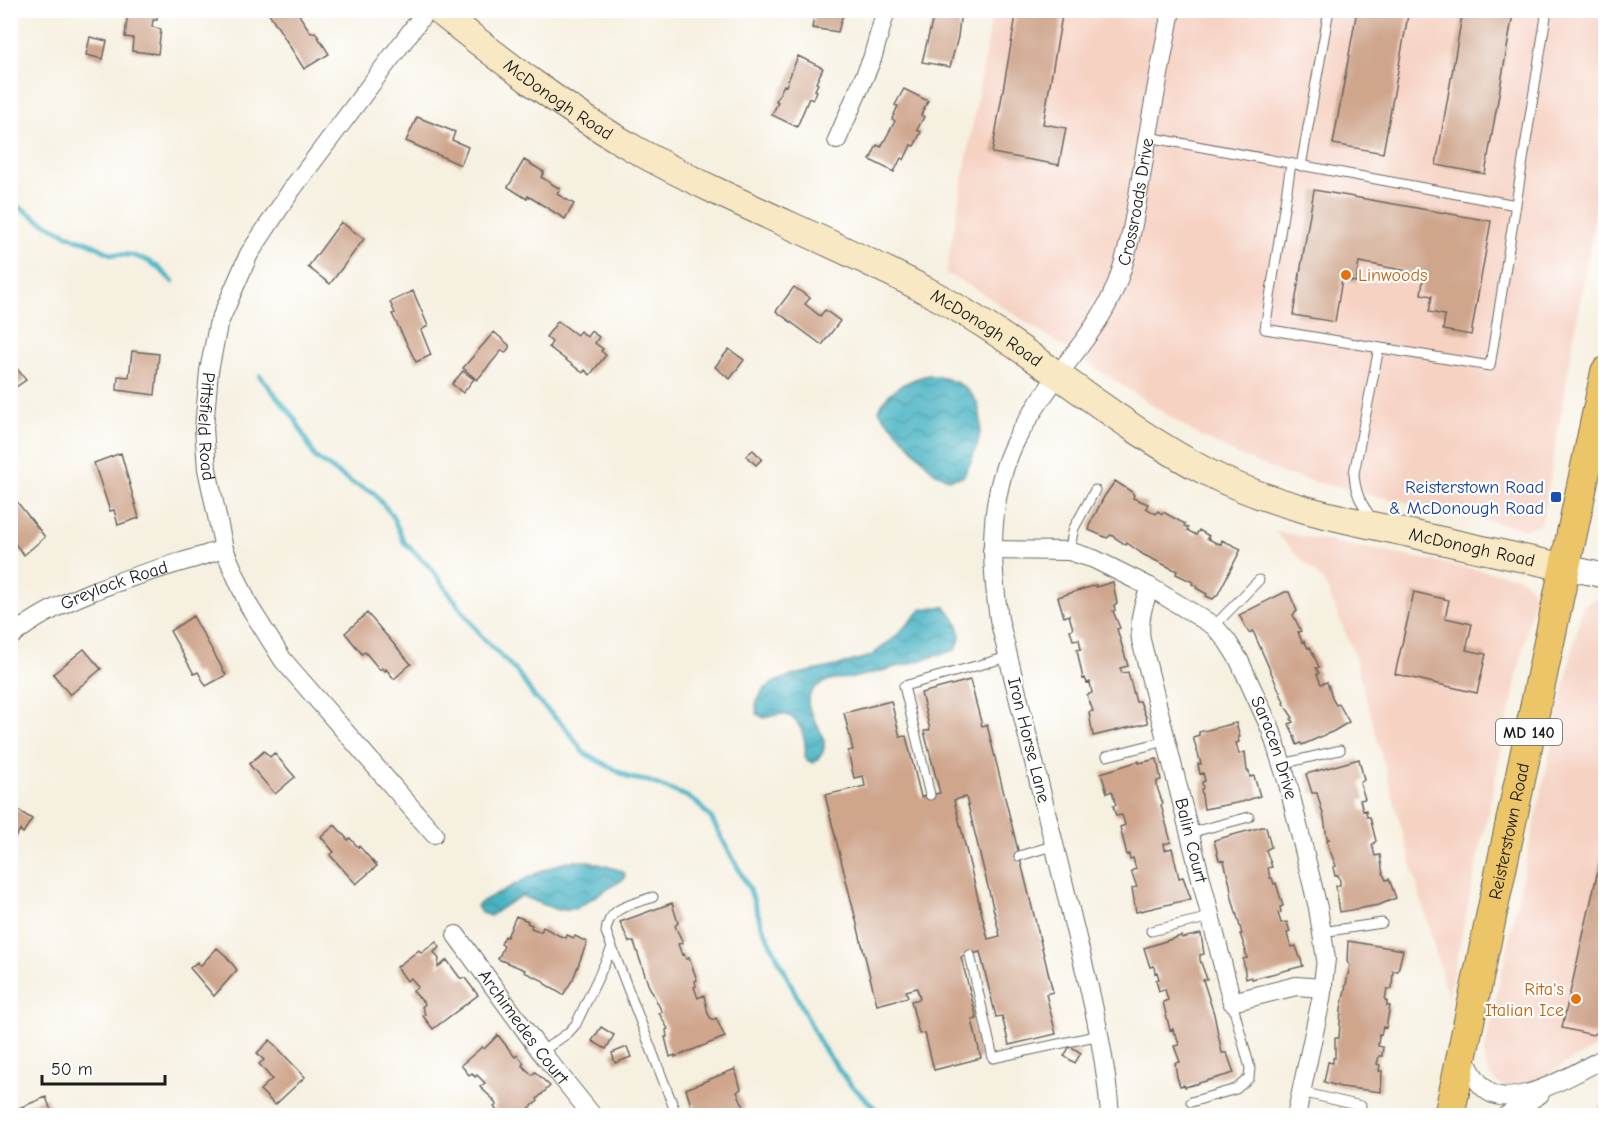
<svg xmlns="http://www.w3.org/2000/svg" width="1616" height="1126" font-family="'Comic Neue',sans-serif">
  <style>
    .built { fill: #f6d2c3 }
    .water { fill: url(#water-waves); stroke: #326870; stroke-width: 1.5 }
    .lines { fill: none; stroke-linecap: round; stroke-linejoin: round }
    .stream { stroke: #48b4c4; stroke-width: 5 }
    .building { fill: #cfa58c; fill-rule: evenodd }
    .service-casing { stroke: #686661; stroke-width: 11 }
    .minor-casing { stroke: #686661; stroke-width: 20 }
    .tertiary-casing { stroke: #686661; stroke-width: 26 }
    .secondary-casing { stroke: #686661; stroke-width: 29 }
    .primary-casing { stroke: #686661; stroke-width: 32 }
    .service { stroke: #fff; stroke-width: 9 }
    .minor { stroke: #fff; stroke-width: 18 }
    .tertiary { stroke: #fff; stroke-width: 24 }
    .secondary { stroke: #f8e8c3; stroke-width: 27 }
    .primary { stroke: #edc569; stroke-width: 30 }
    .food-dot { fill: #e8710a; stroke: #fff; stroke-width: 2 }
    .transit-dot { fill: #1a4fb4; stroke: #fff; stroke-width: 2 }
    .labels { text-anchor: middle; stroke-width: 4.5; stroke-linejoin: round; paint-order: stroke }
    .shield { fill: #fff; stroke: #606060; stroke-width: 1.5 }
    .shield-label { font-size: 16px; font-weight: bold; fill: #1c1c1c }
    .street-label { font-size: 18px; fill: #1c1c1c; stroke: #fff }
    .food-label { font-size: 18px; fill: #c56008; stroke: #fff; text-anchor: start }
    .transit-label { font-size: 18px; fill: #164399; stroke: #fff; text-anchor: end }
  </style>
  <defs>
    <pattern id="water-waves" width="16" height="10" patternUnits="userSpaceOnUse" patternTransform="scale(1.5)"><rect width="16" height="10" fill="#48b4c4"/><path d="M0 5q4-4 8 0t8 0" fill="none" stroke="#3b929e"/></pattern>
  </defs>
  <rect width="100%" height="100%" fill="#fff"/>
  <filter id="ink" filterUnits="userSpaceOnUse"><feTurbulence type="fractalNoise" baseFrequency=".0167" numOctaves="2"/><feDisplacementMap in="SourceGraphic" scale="12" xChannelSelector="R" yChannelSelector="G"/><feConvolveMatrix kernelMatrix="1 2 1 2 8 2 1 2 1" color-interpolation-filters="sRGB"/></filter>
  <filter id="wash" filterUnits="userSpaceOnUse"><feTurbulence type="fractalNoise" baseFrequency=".008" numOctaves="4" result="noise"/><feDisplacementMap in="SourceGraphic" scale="24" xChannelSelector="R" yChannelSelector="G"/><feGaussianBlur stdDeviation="1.35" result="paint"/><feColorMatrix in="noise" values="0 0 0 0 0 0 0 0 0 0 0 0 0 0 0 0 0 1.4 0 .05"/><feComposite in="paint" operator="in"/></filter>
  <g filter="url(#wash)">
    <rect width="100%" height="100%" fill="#f6f0e0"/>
    <!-- built -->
    <path class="built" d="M993,11H1605V158L1543,518L1539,525L1526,529L1323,484L1285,474L1240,456L1196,434L974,288L946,273Z
      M1274,531L1522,578L1532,589L1534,598L1448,998L1353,651L1324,582Z
      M1599,597H1605V1042L1526,1086L1504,1087L1496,1082L1490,1075L1485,1065L1484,1053L1581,611L1585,604Z"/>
    <!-- water -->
    <path class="water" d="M928,375C993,382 989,431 963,477L949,479L934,472L882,415L879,410C887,390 908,380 928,375Z
      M935,607H945C957,620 966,634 955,650C923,660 891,669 857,677C849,679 839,678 830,680C826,681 817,686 814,689C791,713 846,737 814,763L808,761L805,756C807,743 802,722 789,716C781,712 772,716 764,718L757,714L756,704L763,690L775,682L794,675L836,666L871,656L896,636L922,609Z
      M567,861H589L622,871L625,874L624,879L575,909L557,910L522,896C510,901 501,909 490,916L481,913L477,906L483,901L539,872Z"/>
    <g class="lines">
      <!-- stream -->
      <path class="stream" d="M10,206L21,208L39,220L76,239L88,242L111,254L131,255L146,260L158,267L173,282
        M260,376L295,419L315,457L352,483L373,492L392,515L404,542L430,567L481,636L518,673L535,698L566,728L584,753L630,778L648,781L686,796L697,803L711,818L750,890L762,926L821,1045L848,1082L883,1116"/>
    </g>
    <g id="blocks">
      <!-- building -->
      <path class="building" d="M128,10H157V20H153L152,27L161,29L158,54L132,51L133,38L125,37Z
        M267,10H299L301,14L299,15L311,33L315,32L329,54L304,69Z
        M815,10H844L838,32L812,28Z
        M931,10H961L958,37L950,67L922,62L933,18L930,17Z
        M1017,10H1063L1043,124L1066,128L1059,165L992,153Z
        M1357,10H1409L1383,153L1333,144Z
        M1463,10H1496L1513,14L1485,174L1436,165Z
        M90,37L107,41L103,59L86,55Z
        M798,56L823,68L816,83L818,84L815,90L817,91L813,100L809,98L797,127L772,115L778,102L776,101L784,85L786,86Z
        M904,89L928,101L921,115L924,117L917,130L921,132L914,146L911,145L904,160L901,158L894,172L870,160L877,145L881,147L895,121L892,119L898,106L895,105Z
        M417,117L455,132L452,140L468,147L461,165L406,141Z
        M524,160L544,172L541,177L560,189L557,194L574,204L565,219L528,196L527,199L508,187Z
        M1314,190L1491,221L1471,335L1443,330L1445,315L1429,312L1432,296L1421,294L1424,274L1359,262L1356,282L1342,279L1335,322L1293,315Z
        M341,222L364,239L330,284L308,267Z
        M794,287L810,298L805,304L820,316L825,310L840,321L822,345L776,311Z
        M413,291L428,326L421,330L431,355L416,362L392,314L395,313L390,302Z
        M558,321L577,335L580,331L587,337L591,331L599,337L595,343L603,349L601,351L606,355L590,375L585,370L583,373L549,347L552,342L546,337Z
        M494,332L509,345V348L505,353L502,350L477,380L463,368Z
        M729,349L744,360L730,379L715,367Z
        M132,351L159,354L155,395L117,390L118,376L129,377Z
        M10,360L26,380L10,391Z
        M463,371L474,379L463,393L452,384Z
        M753,450L762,459L756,465L746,456Z
        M121,453L139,518L118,525L114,510L110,511L94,463Z
        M1115,481L1132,492L1134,495L1133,498L1148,504L1146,508L1156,514L1158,511L1162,514L1163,512L1185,524L1184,526L1188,528L1187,530L1196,535L1199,530L1209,536L1207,538L1216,543L1221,544L1222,540L1241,549L1217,596H1216L1213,599L1206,596L1207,594L1196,588L1197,586L1192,584L1193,582L1176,574L1177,571L1144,555L1127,543L1126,545L1111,535L1107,538L1089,530L1090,527L1089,526L1104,497Z
        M10,493L45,537L24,555L10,538Z
        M1113,582L1117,604L1114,605L1115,610L1113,611L1120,628L1117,629L1128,666L1120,668L1122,673L1128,672L1136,702L1140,701L1148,723L1093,736L1089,712L1093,711L1087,695L1092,693L1090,682L1087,683L1085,678L1083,679L1077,650L1081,649L1079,639L1073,640L1070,630L1073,629L1069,615L1064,617L1058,597L1096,585V587Z
        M1285,592H1289L1297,611L1293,615L1301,631L1298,632L1302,642L1304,641L1308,648L1310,647L1319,667L1316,668L1319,673L1317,674L1321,684L1327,682L1333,700L1336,705L1339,704L1349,722L1334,731L1302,745L1301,743L1297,745L1294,737H1295L1289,724L1293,722L1291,719L1293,718L1283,703L1284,702L1253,631L1249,633L1239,615Z
        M1414,592L1449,600L1445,618L1472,624L1466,650L1486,654L1477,693L1395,674Z
        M367,613L411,664L394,679L386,669L385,671L382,668L380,670L365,652L362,654L345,633Z
        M193,616L226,675L206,686L198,672L194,674L170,631Z
        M84,649L101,669L70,695L53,674Z
        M970,680L982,726L987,725L1053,992L1046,994L1056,1034L1009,1045L1002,1016L996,1017L980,952L961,957L977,1019L972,1020L981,1058L934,1070L925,1033L919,1034L911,1001L920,999L917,988L906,991L908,997L877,1005L825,795L865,786L863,776L854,778L848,751L853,750L844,713L891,701L900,737L906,736L921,797L940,793L924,731L930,730L921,693ZM966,797L1000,936L988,939L954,800Z
        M1236,723L1240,737H1238L1239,742L1236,743L1239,754L1245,752L1247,771H1249L1250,777L1254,776L1260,796L1242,802L1204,809L1201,789L1203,788L1202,782L1205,781L1203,773L1200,774L1198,764H1201L1193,737L1199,735V732Z
        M264,751L270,757L274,753L295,777L275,794L249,764Z
        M1157,759L1161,780L1157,781V787L1163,804L1161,805L1171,842L1164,844L1165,850L1172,848L1179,878L1183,877L1191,899L1136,912L1132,888L1137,887L1131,871L1136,869L1133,858L1130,859L1129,854L1127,855L1120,827L1125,825L1122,815L1116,816L1113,806L1116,805L1112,791L1107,793L1101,773L1139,761V763Z
        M1359,759L1364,780L1360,783L1365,799L1360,800L1363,811L1366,810L1367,817H1370L1376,841L1372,845L1375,856L1380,855L1383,874L1386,880L1389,879L1396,898L1379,905L1340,912L1336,886L1340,885V881L1338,875L1335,876L1333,867L1336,866L1328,846L1327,840L1329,839L1327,838L1324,818L1317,793H1312L1306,774Z
        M10,805L32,819L23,833L20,830L10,845Z
        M335,825L348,840L350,838L358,847L359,846L377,866L356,884L330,855L334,852L321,837Z
        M1262,827H1266L1271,847L1266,850L1272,867L1268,868L1270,878H1272L1274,884L1276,883L1283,906L1280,907L1281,912L1278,913L1281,923L1287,922L1290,932L1287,933L1289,941L1292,947L1296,946L1303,966L1252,979L1251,977L1246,979L1243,959L1247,958L1245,951H1246L1240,934H1242L1232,898L1230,885L1224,861L1219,860L1214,840Z
        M1606,835V1027L1593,1035L1562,1028Z
        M672,903L678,923L675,926L683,943L678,944L682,955L684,954L686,959L689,958L697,980L695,981L696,986L694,987L698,998L704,995L708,1014L712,1020L716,1018L725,1037L675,1057V1055L670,1057L665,1037H667L666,1030L668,1029L659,1013L662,1012L648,984L634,942H629L620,922Z
        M516,916L528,921L527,923L532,925L531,928L541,932L543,927L560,936L566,938L567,935L574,938L575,936L587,942L573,979L563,995L545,984L542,980L524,972L525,970L498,959L504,946L501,944L505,936L507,937Z
        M1201,934L1204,954L1200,955V960L1207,979L1203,980L1214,1014L1222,1053H1227L1234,1073L1185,1087L1184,1085L1180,1086L1177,1077L1175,1063L1180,1062L1174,1046L1179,1045L1176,1034H1174L1173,1029L1170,1030L1163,1002L1168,1000L1165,989L1159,991L1156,980L1159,979L1157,972L1155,973L1154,966L1150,967L1144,948L1181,936L1182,938Z
        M1348,941L1403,950L1398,971H1393L1392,989H1387L1385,1000L1387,1001V1006H1390L1386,1028L1383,1027L1381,1035L1379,1034L1378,1046L1383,1047L1382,1056H1379L1377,1064L1380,1065L1379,1071H1382L1381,1092L1341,1087L1324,1082L1328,1062L1333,1063V1058H1335V1038H1339L1341,1009L1350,965L1347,962Z
        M436,942L440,947L434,952L439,959L438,967L447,960L460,978H465L478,995L433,1029L423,1016L425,1014L422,1007L425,1004L413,991L418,987L411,978L407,981L397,967L419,950L421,953Z
        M217,948L226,956L237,970L214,996L190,968L197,962L200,966Z
        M601,1027L614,1035L606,1049L592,1041Z
        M498,1035L515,1057L517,1055L524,1063L522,1065L532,1075L535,1072L550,1086L537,1099L538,1101L522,1114L521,1113L517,1116H501L494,1107L497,1105L493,1101L494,1100L480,1087L485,1083L477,1075L475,1077L472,1073L469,1075L461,1065L482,1047L484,1049Z
        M270,1040L305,1077L275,1105L260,1090L272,1079L259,1064L264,1060L257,1053Z
        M1070,1046L1081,1053L1075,1063L1064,1056Z
        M627,1047L631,1057L615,1063L612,1053Z
        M735,1069L741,1089L737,1092L745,1109L740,1111L742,1116H698L696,1106H691L686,1089Z
        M46,1097L53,1116H24L22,1110L15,1113L17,1116H10V1100L14,1110Z
        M1606,1097V1116H1582L1592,1109L1594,1112L1601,1108L1600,1106L1605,1103L1603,1098Z"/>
    </g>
  </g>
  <g filter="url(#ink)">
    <use href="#blocks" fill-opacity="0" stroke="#686661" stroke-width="1.5"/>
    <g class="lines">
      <defs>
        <path id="service" d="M1148,137L1516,205
          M1291,164L1265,329L1490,366L1547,10
          M1301,166L1329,10
          M1373,520C1361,503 1355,494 1354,473L1379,348
          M1069,551L1074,528L1095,490
          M1214,626L1259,580
          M1107,756L1166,741
          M1282,764L1340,750
          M930,795L904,686L1008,657
          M1189,833L1249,817
          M1019,856L1055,845
          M653,897C632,905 608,906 606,932L677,1116
          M1151,931L1211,917
          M1322,932L1382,923
          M970,955L993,1058L1100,1035
          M541,1052L568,1033L576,1024L612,948
          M1301,1092L1361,1106
          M1191,1102L1236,1089L1249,1078L1250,1068L1232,1002"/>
        <g id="minor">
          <path id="s1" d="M427,10L292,189L249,254L218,325L209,371L204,428L207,469L224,549L249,606L283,660L434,834"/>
          <path d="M837,140L872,59L886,10"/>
          <path id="s2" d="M992,550L1069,551L1094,559L1150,587L1214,626L1227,641L1239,660L1271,730L1288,784L1318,908L1326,959L1321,1000L1296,1116"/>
          <path id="s3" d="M1150,587C1143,605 1138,620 1141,640L1232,1002L1296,986L1323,988"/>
          <path id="s4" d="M10,637C70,589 153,572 224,549"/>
          <path id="s5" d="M456,935L541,1052L593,1116"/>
          <path d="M1463,1054C1469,1068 1476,1083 1489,1092C1516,1110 1581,1070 1606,1057"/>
          <path id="s6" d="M1110,1116C1107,1072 1099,1030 1089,987L999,619C990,558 988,496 1016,440C1028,417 1043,396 1058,375C1080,345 1104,318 1117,283C1132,243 1137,200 1144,159C1152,109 1162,60 1171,10"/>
          <path d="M1506,1116L1540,1094"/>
        </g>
        <path id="tertiary" d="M1564,567L1606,576"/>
        <g id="secondary">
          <path id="s7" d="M438,10C502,61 566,110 636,150C731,203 833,241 929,292C1027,344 1109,421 1207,472C1270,505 1340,519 1408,533C1460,545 1512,556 1564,567"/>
        </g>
        <g id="primary">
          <path id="s8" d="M1449,1116L1606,372"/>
        </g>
      </defs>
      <!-- service casing -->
      <use href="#service" class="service-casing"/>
      <!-- minor casing -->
      <use href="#minor" class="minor-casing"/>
      <!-- tertiary casing -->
      <use href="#tertiary" class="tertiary-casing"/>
      <!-- secondary casing -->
      <use href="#secondary" class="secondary-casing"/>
      <!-- primary casing -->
      <use href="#primary" class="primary-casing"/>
      <!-- service -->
      <use href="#service" class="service"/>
      <!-- minor -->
      <use href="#minor" class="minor"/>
      <!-- tertiary -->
      <use href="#tertiary" class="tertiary"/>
      <!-- secondary -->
      <use href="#secondary" class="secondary"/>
      <!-- primary -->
      <use href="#primary" class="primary"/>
    </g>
  </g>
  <!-- markers -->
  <g class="food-dot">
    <circle cx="1346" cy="275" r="6"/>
    <circle cx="1576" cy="999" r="6"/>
  </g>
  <rect class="transit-dot" x="1550" y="491" width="12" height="12" rx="3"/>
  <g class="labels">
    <!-- shield labels -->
    <rect class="shield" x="1496" y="719" width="66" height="26" rx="4.5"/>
    <g class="shield-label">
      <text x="1529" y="738">MD 140</text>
    </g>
    <!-- street labels -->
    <g class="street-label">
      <text dy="6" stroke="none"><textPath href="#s7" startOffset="150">McDonogh Road</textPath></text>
      <text dy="6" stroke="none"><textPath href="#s6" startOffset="963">Crossroads Drive</textPath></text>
      <text dy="6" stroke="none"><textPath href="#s7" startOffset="636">McDonogh Road</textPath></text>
      <text dy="6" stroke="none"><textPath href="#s1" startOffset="482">Pittsfield Road</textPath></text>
      <text dy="6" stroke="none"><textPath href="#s7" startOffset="1176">McDonogh Road</textPath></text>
      <text dy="6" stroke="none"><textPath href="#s4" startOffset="117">Greylock Road</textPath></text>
      <text transform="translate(1029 740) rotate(76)" y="6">Iron Horse Lane</text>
      <text dy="6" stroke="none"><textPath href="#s2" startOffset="378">Saracen Drive</textPath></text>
      <text dy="6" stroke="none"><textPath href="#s8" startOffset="291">Reisterstown Road</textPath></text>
      <text dy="6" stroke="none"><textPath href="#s3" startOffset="261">Balin Court</textPath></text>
      <text dy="6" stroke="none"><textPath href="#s5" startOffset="114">Archimedes Court</textPath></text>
    </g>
    <!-- food labels -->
    <g class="food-label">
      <text x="1358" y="281">Linwoods</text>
      <text x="1564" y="995" text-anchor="end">Rita's<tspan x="1564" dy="21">Italian Ice</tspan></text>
    </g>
    <!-- transit labels -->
    <g class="transit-label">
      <text x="1544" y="493">Reisterstown Road<tspan x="1544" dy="21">&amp; McDonough Road</tspan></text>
    </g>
  </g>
  <!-- margin -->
  <rect width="1616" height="1126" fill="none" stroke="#fff" stroke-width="36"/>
  <!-- scale -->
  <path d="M42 1075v9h123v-9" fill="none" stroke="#1c1c1c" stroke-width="3"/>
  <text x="51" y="1075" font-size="18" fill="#1c1c1c" stroke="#ffffff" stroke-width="4.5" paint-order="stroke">50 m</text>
</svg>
